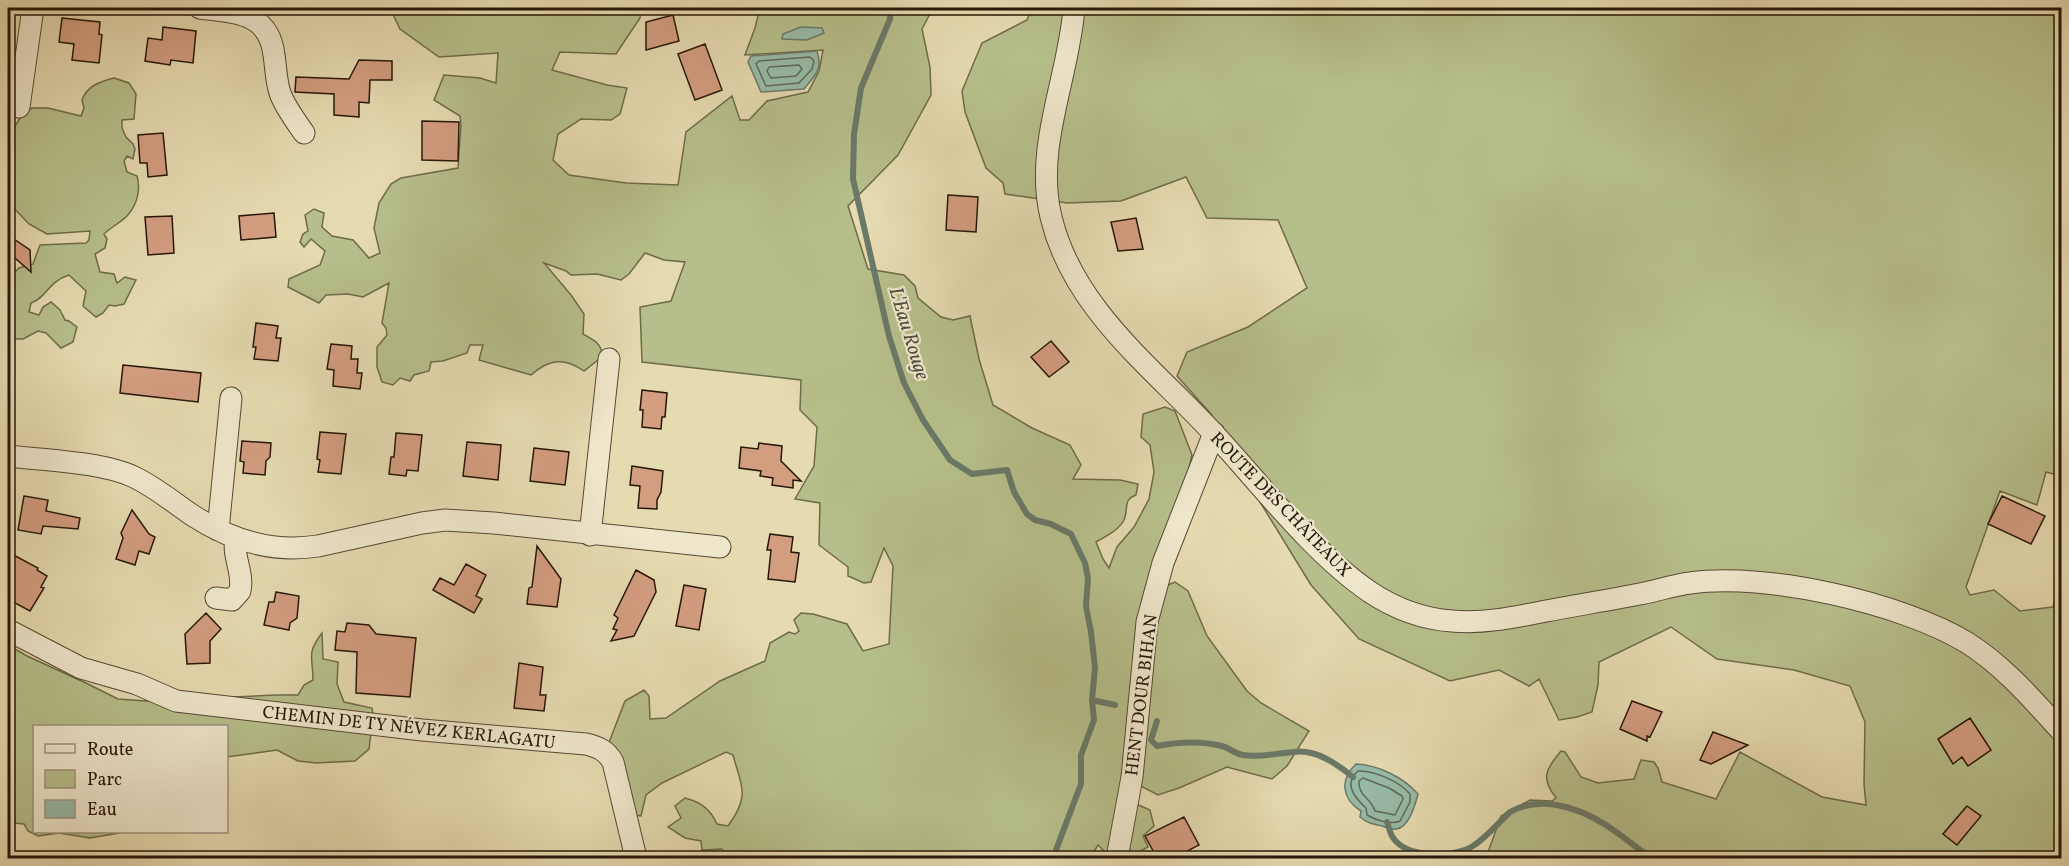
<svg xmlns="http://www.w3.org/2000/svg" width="2069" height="866" font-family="Vollkorn,serif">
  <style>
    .green { fill: #b6bf8b; stroke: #6e6b4a; stroke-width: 1.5 }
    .water { fill: #97bba8; stroke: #6a7968; stroke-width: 1.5 }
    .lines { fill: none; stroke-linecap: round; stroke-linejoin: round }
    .shore { stroke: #5f6958; stroke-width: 1.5 }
    .stream { stroke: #6a7968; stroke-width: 6 }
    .building { fill: #d39d80; stroke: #271709; stroke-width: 1.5 }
    .minor-casing { stroke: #574833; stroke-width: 23 }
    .minor { stroke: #efe7cc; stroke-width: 21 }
    .labels { text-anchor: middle; stroke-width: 4.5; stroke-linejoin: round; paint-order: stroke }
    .street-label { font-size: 18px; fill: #271709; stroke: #efe7cc }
    .water-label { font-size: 20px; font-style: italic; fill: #4e5041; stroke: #efe7cc }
  </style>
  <rect width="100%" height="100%" fill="#e6dab0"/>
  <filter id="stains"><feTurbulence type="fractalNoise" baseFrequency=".00333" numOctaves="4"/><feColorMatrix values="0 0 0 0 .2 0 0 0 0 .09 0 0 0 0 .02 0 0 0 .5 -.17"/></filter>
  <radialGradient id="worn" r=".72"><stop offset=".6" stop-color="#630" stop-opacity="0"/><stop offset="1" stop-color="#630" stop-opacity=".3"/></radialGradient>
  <!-- green -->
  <path class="green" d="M390,8H641L640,18L616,54L560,52L552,70L607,85L627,88L620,114L611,120L581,119L558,134L553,160L569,175L626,183L678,185L686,132L732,96L740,120H749L767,101L808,92L819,71L823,50L745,55L755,28L760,8H933L922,29L930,67L931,95L898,155L848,206L868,269L904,275L915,286L918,298L941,317L953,320L970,316L979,359L993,405L1032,428L1070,445L1081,465L1073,479L1120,480L1138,484L1136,495C1122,500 1129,509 1124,520C1119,530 1105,537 1096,542L1103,559L1109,568L1117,547L1134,527L1149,499L1154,472L1150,445L1141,437L1143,414L1165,407L1175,411L1192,455L1161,588L1175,582L1188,591L1207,636L1247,691L1261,703L1309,731L1287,766L1272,779L1227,767L1179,788L1158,795L1135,783L1136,804L1150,810L1154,826L1143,836L1148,847L1128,858H1111L1098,845L1090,858H727L722,849L702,850L701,841L685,838L668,827L681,818L675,806L685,798C701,802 710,809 717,824L728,826C750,796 742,788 733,755L726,752L662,783L646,795L641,816L634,815L608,745L625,701L644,690L649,696L650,719L666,718L720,681L765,661L770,643L789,632L795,634L799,631L794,620L801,613L813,614L847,624L863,651L889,644L893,566L884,548L871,582L864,583L848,576V567L819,545L820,503L795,499L814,466L817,427L800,410L801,380L642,362L640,307L671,301L685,262L664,260L645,253L629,274L621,280L597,274L571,275L566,271L544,263L571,295L584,314L583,334C594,340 601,343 603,356L584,371C564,357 549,359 531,375L479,360L483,345H470L467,353L443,361L431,362L429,371L414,375L410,381L400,378L393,385L382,382L377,367V347L387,335L386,328L382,323L389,283L363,297L348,294L326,295L319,303L288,287L289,279L320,265L325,251L311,239L304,247L300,242L303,234L308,231L305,215L314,209L324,213L322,227L332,236L353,240L369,258L380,253L374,228L379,203L391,184L401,178L458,168L461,124L460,116L434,100L444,75L480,78L496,83L498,53L439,57L400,29Z
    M1032,8H2061V476L2046,472L2037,505L2000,491L1966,587L1970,595L1994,590L2020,611L2053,607L2061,578V858H1486L1501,816L1530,800L1552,801L1556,798C1540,777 1546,770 1561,751L1565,752L1581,777L1598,783L1634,779L1641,760L1654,762L1658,768L1662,782L1716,799L1740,752L1822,797L1866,805L1864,784L1865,722L1850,686L1794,670L1717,659L1671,627L1599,662L1598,685L1592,712L1577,717L1559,720L1539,679L1529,686L1499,670L1450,681L1359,639L1311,585L1252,489L1214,433L1212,415L1177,376L1187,352L1248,327L1307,288L1278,220L1207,218L1186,177L1121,201L1067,203L1005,194L1003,183L986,168L965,112L962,91L982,43L1027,20Z
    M114,78L129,83L136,94L134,119L122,120V128L126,137L133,144L135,149L133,159L127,156L124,161L127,172L137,176C141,190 137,205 127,216C120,223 111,227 104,234L107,239L105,248L95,254L100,272L114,274L117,283L125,277L136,280L124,304L115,306L109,305L103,313L96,317L83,306L86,291L69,275C47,282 48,297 31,303L29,312L39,315L43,307L51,302L60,310L65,320L69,321L77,327L73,342L61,348L46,333L38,331L23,339H13L9,335L11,317H8V279L19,268L33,264L40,245L86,243L89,240L90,231L47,234L29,224L8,202V138L23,113L32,108H48L81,116L84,108L82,100C87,86 99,82 114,78Z
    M322,633L323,659L338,662L337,684L344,702L372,708L373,715L369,749L355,761L316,763L298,761L277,750L227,757L226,726H34V832H125L90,838L59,833L38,836L28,831L24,824L15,823L12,806L15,793L8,786V645L27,656L88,684L118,699L146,701L276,695H298L304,685L313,680C313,657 306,654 322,633Z"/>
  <!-- water -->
  <path class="water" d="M801,27L822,28L824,33L807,40L782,39L783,34Z
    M817,51C823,70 815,75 804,89L761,92L748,62L751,56Z
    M1356,764C1378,765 1403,777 1418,794C1415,805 1409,828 1396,829C1391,830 1386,827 1382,826C1373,824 1367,823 1360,817L1361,811C1342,799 1339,780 1356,764Z"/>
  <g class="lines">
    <!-- shore -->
    <path class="shore" d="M810,57L814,61L812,69L799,83L766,86L756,64L759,61Z
      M799,65L802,69L796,76L771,78L767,71L769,67Z
      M1358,771C1374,770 1400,782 1410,794V802L1400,821C1391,825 1375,820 1367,815L1366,808C1355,798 1343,784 1358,771Z
      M1363,778L1389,788L1402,796L1403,799L1395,815L1375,811C1371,798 1358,796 1359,781Z"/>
    <!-- stream -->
    <path class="stream" d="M890,8V19L861,88L854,134L853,179L889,336L904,383L923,420L950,460L972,474L1007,470L1014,492L1027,514L1035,520L1051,524L1071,534L1085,563L1088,578L1086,606L1091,632L1095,668L1092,700L1094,720L1081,755V784L1053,858
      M1092,700L1115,705
      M1157,721L1151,740L1157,746C1178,742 1202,741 1222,746C1229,748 1236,754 1243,755C1261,758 1277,753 1294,752C1316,749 1337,764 1353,777
      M1387,822C1389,827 1390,835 1394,839C1408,858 1454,858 1473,846C1486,838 1498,823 1510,812C1545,792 1590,812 1619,834C1631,842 1640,852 1653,858"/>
  </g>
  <!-- building -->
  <path class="building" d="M673,15L679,41L646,50V22Z
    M62,18L100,22L99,34L102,35L99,63L72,60L74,44L59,42Z
    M163,27L196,31L193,63L171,60L170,65L145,61L148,38L162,40Z
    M705,44L722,90L695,100L678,54Z
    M359,60L392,61V80H370L369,103L359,102V117L334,115V94L295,92L296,77L349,79Z
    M422,121L459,122L458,161L422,160Z
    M163,133L167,175L148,177L147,163H140L138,135Z
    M948,195L978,197L976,232L946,230Z
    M274,213L276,237L241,240L239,216Z
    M172,216L174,253L148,255L145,217Z
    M1136,218L1143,249L1118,251L1111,222Z
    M8,235L30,250L31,272L8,252Z
    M256,323L278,326L276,338H281L278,361L254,359L256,347H253Z
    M1051,341L1069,362L1049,377L1031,357Z
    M331,344L352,346L351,359H358L357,373H362L360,389L333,386L334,370L327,369Z
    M123,365L201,373L198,402L120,393Z
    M642,390L667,393L665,417H662L661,429L642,427L643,410H640Z
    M320,432L346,434L341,474L318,472L320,460L317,459Z
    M396,433L422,435L418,471L407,470L406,476L389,474L391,457H394Z
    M242,441L271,443L270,457L266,461L265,475L243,473L244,462L240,461Z
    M467,442L501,445L498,480L463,476Z
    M759,443L782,446L781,461L801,481L793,480V488L772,485L773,478L760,476L761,471L739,468L741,447L758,449Z
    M534,448L569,452L565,485L530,481Z
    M632,466L663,471L661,492L657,500V509L638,508L640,486L630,485Z
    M24,496L48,500L46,511L80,518L78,529L43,526L41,534L18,530Z
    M2002,496L2045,516L2031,544L1988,524Z
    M132,510L149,534L155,537L149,554L139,551L135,565L116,559L123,538L121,533Z
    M770,534L793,537L791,552L799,553L795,582L768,579L771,550H767Z
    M537,546L561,579L557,607L527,604L529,588L532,587Z
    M8,552L38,568L37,570L47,576L41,587L44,588L30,611L15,603L8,590V573L11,569Z
    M466,564L486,575L476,596L482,599L474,613L433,590L440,578L454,585Z
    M636,570L654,580L656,592L634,636L611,641L617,630L613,629L618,618L614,615Z
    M684,585L706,589L699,630L676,626Z
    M276,592L299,596L297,618L290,623L289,630L264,625L269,602H274Z
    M206,613L221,629L210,641V663L187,664L185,634Z
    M347,623L369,625L376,634L416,638L410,697L356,693L357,652L335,650L337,631L345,632Z
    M519,663L543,667L540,695H546L544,711L514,708Z
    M1632,701L1662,712L1650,737L1647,736V741L1620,729Z
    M1970,718L1991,750L1968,766L1962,757L1953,764L1938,739Z
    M1713,732L1748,745L1711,764L1700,760Z
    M1967,806L1981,816L1957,845L1943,834Z
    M1184,817L1199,845L1174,858H1157L1145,836Z"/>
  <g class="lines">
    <defs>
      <path id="minor" d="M200,8C236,13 269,12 274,55C276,68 276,81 280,93C285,107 295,120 304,133
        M1074,8C1069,77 1034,147 1051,217C1073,310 1155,369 1216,436C1263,487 1313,553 1370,592C1394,608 1423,619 1452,621C1483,624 1516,617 1546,611C1578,605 1609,600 1640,594C1657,591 1673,585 1690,583C1766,572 1901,603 1966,642C2003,665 2033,700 2062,732
        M19,107L33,8
        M8,456C43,460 103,462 134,477C155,487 173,502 192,515C230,540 273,553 318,546L422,523L445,520L494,523L720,547
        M218,530L231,398
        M590,535L609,359
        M216,598L232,600L240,591C244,572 232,557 236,538
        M8,630L81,668L137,684L176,701L422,730L586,744C598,747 606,750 613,762L636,858
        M1117,858L1132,777L1147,622L1163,563L1214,433"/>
    </defs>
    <!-- minor casing -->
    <use href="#minor" class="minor-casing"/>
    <!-- minor -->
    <use href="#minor" class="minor"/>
  </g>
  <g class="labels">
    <!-- street labels -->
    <g class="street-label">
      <text transform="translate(1281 504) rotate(46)" y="6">ROUTE DES CHÂTEAUX</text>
      <text transform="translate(1141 695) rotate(-83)" y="6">HENT DOUR BIHAN</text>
      <text transform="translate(409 727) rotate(6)" y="6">CHEMIN DE TY NÉVEZ KERLAGATU</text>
    </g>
    <!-- water labels -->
    <g class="water-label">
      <text transform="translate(910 333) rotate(73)" y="7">L'Eau Rouge</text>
    </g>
  </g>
  <!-- margin -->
  <rect width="2069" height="866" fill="none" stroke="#e6dab0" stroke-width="30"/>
  <rect x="9" y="9" width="2051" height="848" fill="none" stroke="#271709" stroke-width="3"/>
  <rect x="15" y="15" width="2039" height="836" fill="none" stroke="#271709" stroke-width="1.5"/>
  <!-- legend -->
  <rect x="33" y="725" width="195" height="108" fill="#efe7cc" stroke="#9f947e" stroke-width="1.5"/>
  <rect x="45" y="744" width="30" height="9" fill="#efe7cc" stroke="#9f947e" stroke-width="1.5"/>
  <text x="87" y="755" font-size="18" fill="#271709">Route</text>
  <rect x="45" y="770" width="30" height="18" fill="#b6bf8b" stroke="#9f947e" stroke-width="1.5"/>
  <text x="87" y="785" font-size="18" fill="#271709">Parc</text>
  <rect x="45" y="800" width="30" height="18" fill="#97bba8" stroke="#9f947e" stroke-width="1.5"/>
  <text x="87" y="815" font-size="18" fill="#271709">Eau</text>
  <rect width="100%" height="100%" filter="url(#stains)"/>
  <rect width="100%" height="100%" fill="url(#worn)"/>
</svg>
